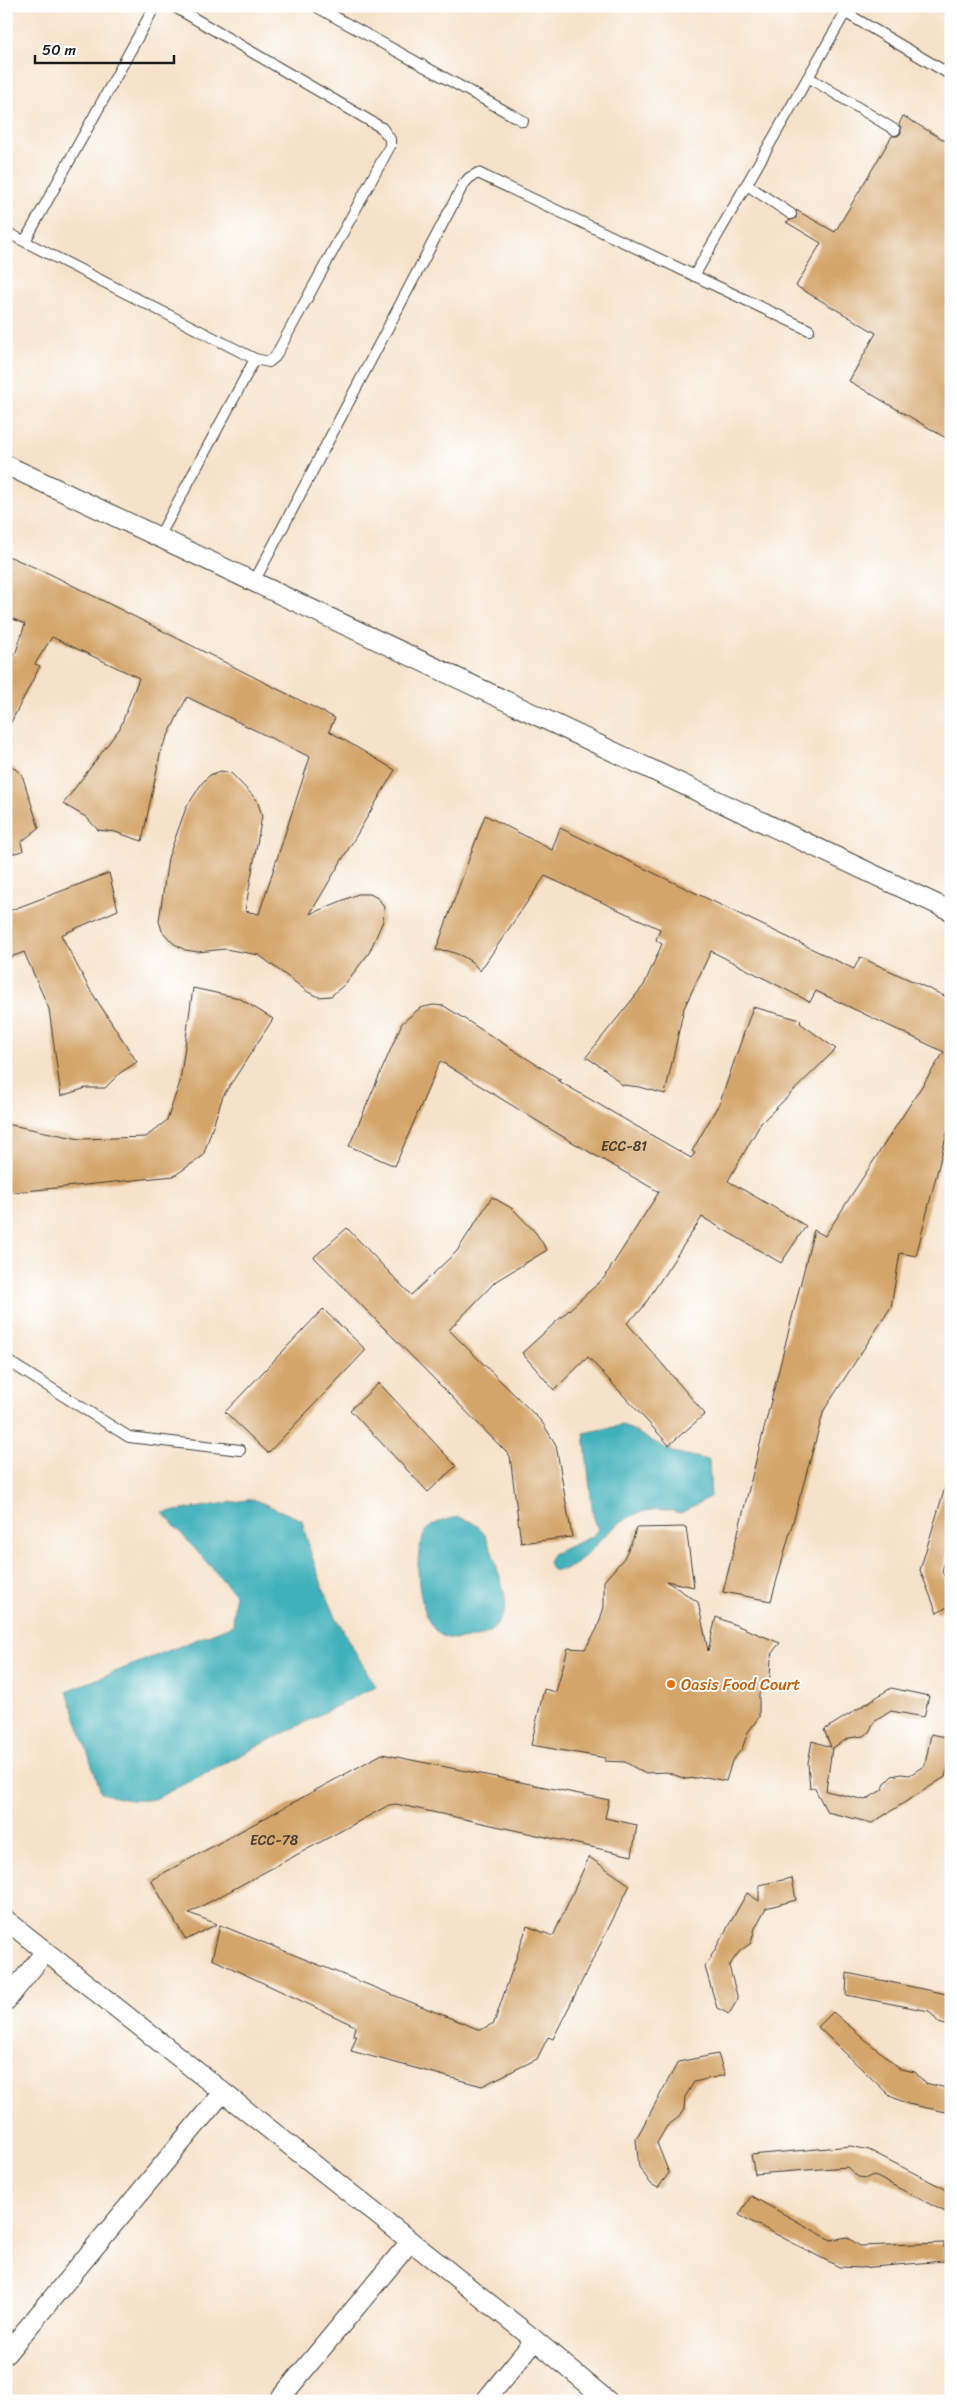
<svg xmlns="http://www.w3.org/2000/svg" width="957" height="2407" font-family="Sriracha,sans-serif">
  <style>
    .water { fill: #40b0ba; stroke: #2e666b }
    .building { fill: #d4a56a }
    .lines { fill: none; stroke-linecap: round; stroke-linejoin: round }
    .lane-casing { stroke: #3d3a36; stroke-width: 12 }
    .street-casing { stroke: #3d3a36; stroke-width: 21 }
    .lane { stroke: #fff; stroke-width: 10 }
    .street { stroke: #fff; stroke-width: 19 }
    .food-dot { fill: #e8710a; stroke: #fff; stroke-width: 2 }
    .labels { text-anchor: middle; stroke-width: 4; stroke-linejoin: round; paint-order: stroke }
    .number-label { font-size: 14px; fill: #4a3e30 }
    .food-label { font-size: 16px; fill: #c56008; stroke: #fff; text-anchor: start }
  </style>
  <rect width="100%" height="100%" fill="#fff"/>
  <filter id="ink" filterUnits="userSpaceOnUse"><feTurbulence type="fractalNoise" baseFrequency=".02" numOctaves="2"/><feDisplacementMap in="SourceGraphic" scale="10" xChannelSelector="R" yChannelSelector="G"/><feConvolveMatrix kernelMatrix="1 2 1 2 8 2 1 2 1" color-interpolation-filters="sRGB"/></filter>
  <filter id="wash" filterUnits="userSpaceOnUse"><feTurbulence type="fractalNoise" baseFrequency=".0096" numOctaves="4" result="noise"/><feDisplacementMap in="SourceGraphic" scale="20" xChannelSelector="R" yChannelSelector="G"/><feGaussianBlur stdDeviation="1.12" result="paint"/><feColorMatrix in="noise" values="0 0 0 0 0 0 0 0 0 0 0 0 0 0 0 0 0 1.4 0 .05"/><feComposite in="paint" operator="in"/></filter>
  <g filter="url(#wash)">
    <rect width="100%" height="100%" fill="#f6e2ca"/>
    <!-- water -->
    <path class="water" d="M623,1425L673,1452L709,1460L711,1496L681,1513C609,1492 593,1576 553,1570L548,1563L552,1554L593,1536L598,1529L593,1516L584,1433Z
      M253,1499L302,1520C318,1587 340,1629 376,1686L155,1799C135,1802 120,1800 101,1792L67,1691L233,1625L235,1594L163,1513Z
      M458,1517C468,1520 478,1524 484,1533C489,1540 504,1588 505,1597C506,1602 506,1608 504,1612C497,1629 488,1636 470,1638C459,1639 448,1641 438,1633C418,1617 409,1545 430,1527C438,1521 449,1519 458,1517Z"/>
    <g id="blocks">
      <!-- building -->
      <path class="building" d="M903,116L951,144V441L849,381L876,333L796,286L821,243L786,222L796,218V210L835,232L892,136H898L901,133V127L899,124Z
        M6,555L50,574L335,718L329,731L395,770L310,914L358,894H370L379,899L384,907L383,921L369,953L345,984L331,996L319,997L308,992L259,955L225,949L198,952L185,950L173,943L162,931L159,921L168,858L186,808L202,783L210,775L221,771L231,773L257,800L262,816L245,911L259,914L310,757L187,697L161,750L142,841L115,832L98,830L86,817L63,804L120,728L139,678L52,637L35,664L40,666L6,732V649L15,655L25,624L6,616Z
        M6,761L22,775L39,828L21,842L23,851L6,855Z
        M485,815L552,850L560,828L854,969L860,957L951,999V1128L947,1133L916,1256L900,1253L891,1307L824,1410L771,1601L723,1592L814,1230L825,1236L944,1052L816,991L810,1002L711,951L684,1008L665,1094L640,1087L622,1085L606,1070L586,1057L644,985L662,944L656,940L660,929L545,876L480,971L472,962L462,956L449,951L436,950Z
        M109,873L118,910L61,935L89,988L137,1062L120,1073L105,1088H86L61,1096L49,1009L24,952L6,959V912Z
        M193,988L239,998L273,1019L223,1096L203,1156L174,1176L6,1193V1124L80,1139L146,1137L167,1120L180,1082Z
        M433,1005L444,1006L561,1080H557L691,1158L695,1153L692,1151L720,1102L753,1007L801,1020L800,1023L836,1049L761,1123L728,1181L806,1226L781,1263L702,1217L641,1310L627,1323L705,1414L669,1445L588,1357L554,1390L522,1353L604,1278L659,1192L560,1135L440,1061L395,1166L349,1146L402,1023L420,1008Z
        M492,1197L513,1209L536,1233L547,1250L496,1281L449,1330L542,1422L556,1445L572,1537L521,1543L510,1456L314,1257L347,1228L411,1295L457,1251Z
        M323,1309L366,1350L268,1453L225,1412Z
        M379,1383L456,1466L428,1492L350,1410Z
        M947,1481H951V1549L948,1551L942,1571L951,1592V1605L937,1613L920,1570Z
        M686,1527L694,1587L666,1581L698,1602L708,1651L716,1617L780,1643L774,1650L771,1659L770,1676L759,1694V1717L748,1732L742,1749L732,1761L726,1781L706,1777L686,1779L666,1772L644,1773L625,1762L604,1761L606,1758L531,1745L544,1689L556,1692L568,1648L585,1649L597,1629L604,1607V1581L624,1558L633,1539L636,1528Z
        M891,1688L929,1696L924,1717L891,1711L874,1722L869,1732L863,1736L849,1738L832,1748L826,1791L865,1800L882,1790L886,1782L892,1776L901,1774L910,1775L925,1765L931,1734L951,1738V1755L945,1777L872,1823L827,1812L814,1787L810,1789L808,1763L812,1741L831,1747L824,1730Z
        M382,1754L609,1800L605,1818L637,1825L632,1856L396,1804L389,1805L189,1913L217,1924L186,1940L151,1880Z
        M589,1857L630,1885L553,2039L548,2037L537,2059L482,2086L351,2051L357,2035H353L355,2026L212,1959L220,1925L480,2030L494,2023L527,1926L553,1936Z
        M792,1878L796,1900L766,1908L755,1928L751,1943L739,1952L729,1966L738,1999L729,2014L717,2008L705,1967L747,1893L759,1901V1885Z
        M847,1973L951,1995V2027L939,2023L929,2011L846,1995Z
        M833,2012L900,2069L915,2072L925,2083L951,2089V2113L908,2104L890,2096L818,2027Z
        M718,2054L725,2075L694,2082L685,2097L684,2109L679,2117L667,2126L657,2143L669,2173L658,2188L651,2184L639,2167L636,2139L678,2062Z
        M851,2146L869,2150L951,2192V2215L873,2175L867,2178L858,2177L847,2167L755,2174L751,2155Z
        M751,2196L831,2240L847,2237L860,2246L944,2243V2261L861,2268L839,2267L739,2215Z"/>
    </g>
  </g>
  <g filter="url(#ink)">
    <use href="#blocks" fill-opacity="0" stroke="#3d3a36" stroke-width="1"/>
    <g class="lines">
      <defs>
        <path id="lane" d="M315,6L523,121
          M846,13L951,75
          M808,77L895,130
          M747,185L791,214
          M6,232L255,359L269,362L275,357L390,146V139L382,128L173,6
          M25,241L155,6
          M694,276L849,6
          M159,537L255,359
          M254,582L463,185L469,178L478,173L809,330
          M6,1360L129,1437L240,1450"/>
        <path id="street" d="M6,465L951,911
          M6,1920L535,2340L608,2401
          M6,2001L45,1952
          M6,2354L223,2092
          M278,2401L410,2242
          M485,2401L535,2340"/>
      </defs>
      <!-- lane casing -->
      <use href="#lane" class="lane-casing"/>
      <!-- street casing -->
      <use href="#street" class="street-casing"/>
      <!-- lane -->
      <use href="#lane" class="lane"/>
      <!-- street -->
      <use href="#street" class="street"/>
    </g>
  </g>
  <!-- markers -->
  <circle class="food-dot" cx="671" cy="1684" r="5"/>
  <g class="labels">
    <!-- number labels -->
    <g class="number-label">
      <text x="624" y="1151">ECC-81</text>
      <text x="274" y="1845">ECC-78</text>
    </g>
    <!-- food labels -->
    <g class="food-label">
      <text x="681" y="1690">Oasis Food Court</text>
    </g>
  </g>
  <!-- margin -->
  <rect width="957" height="2407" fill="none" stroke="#fff" stroke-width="25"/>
  <!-- scale -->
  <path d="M35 55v8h139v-8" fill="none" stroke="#1c1c1c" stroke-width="2.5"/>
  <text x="42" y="55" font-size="15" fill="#1c1c1c" stroke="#ffffff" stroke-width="4" paint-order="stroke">50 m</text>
</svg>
